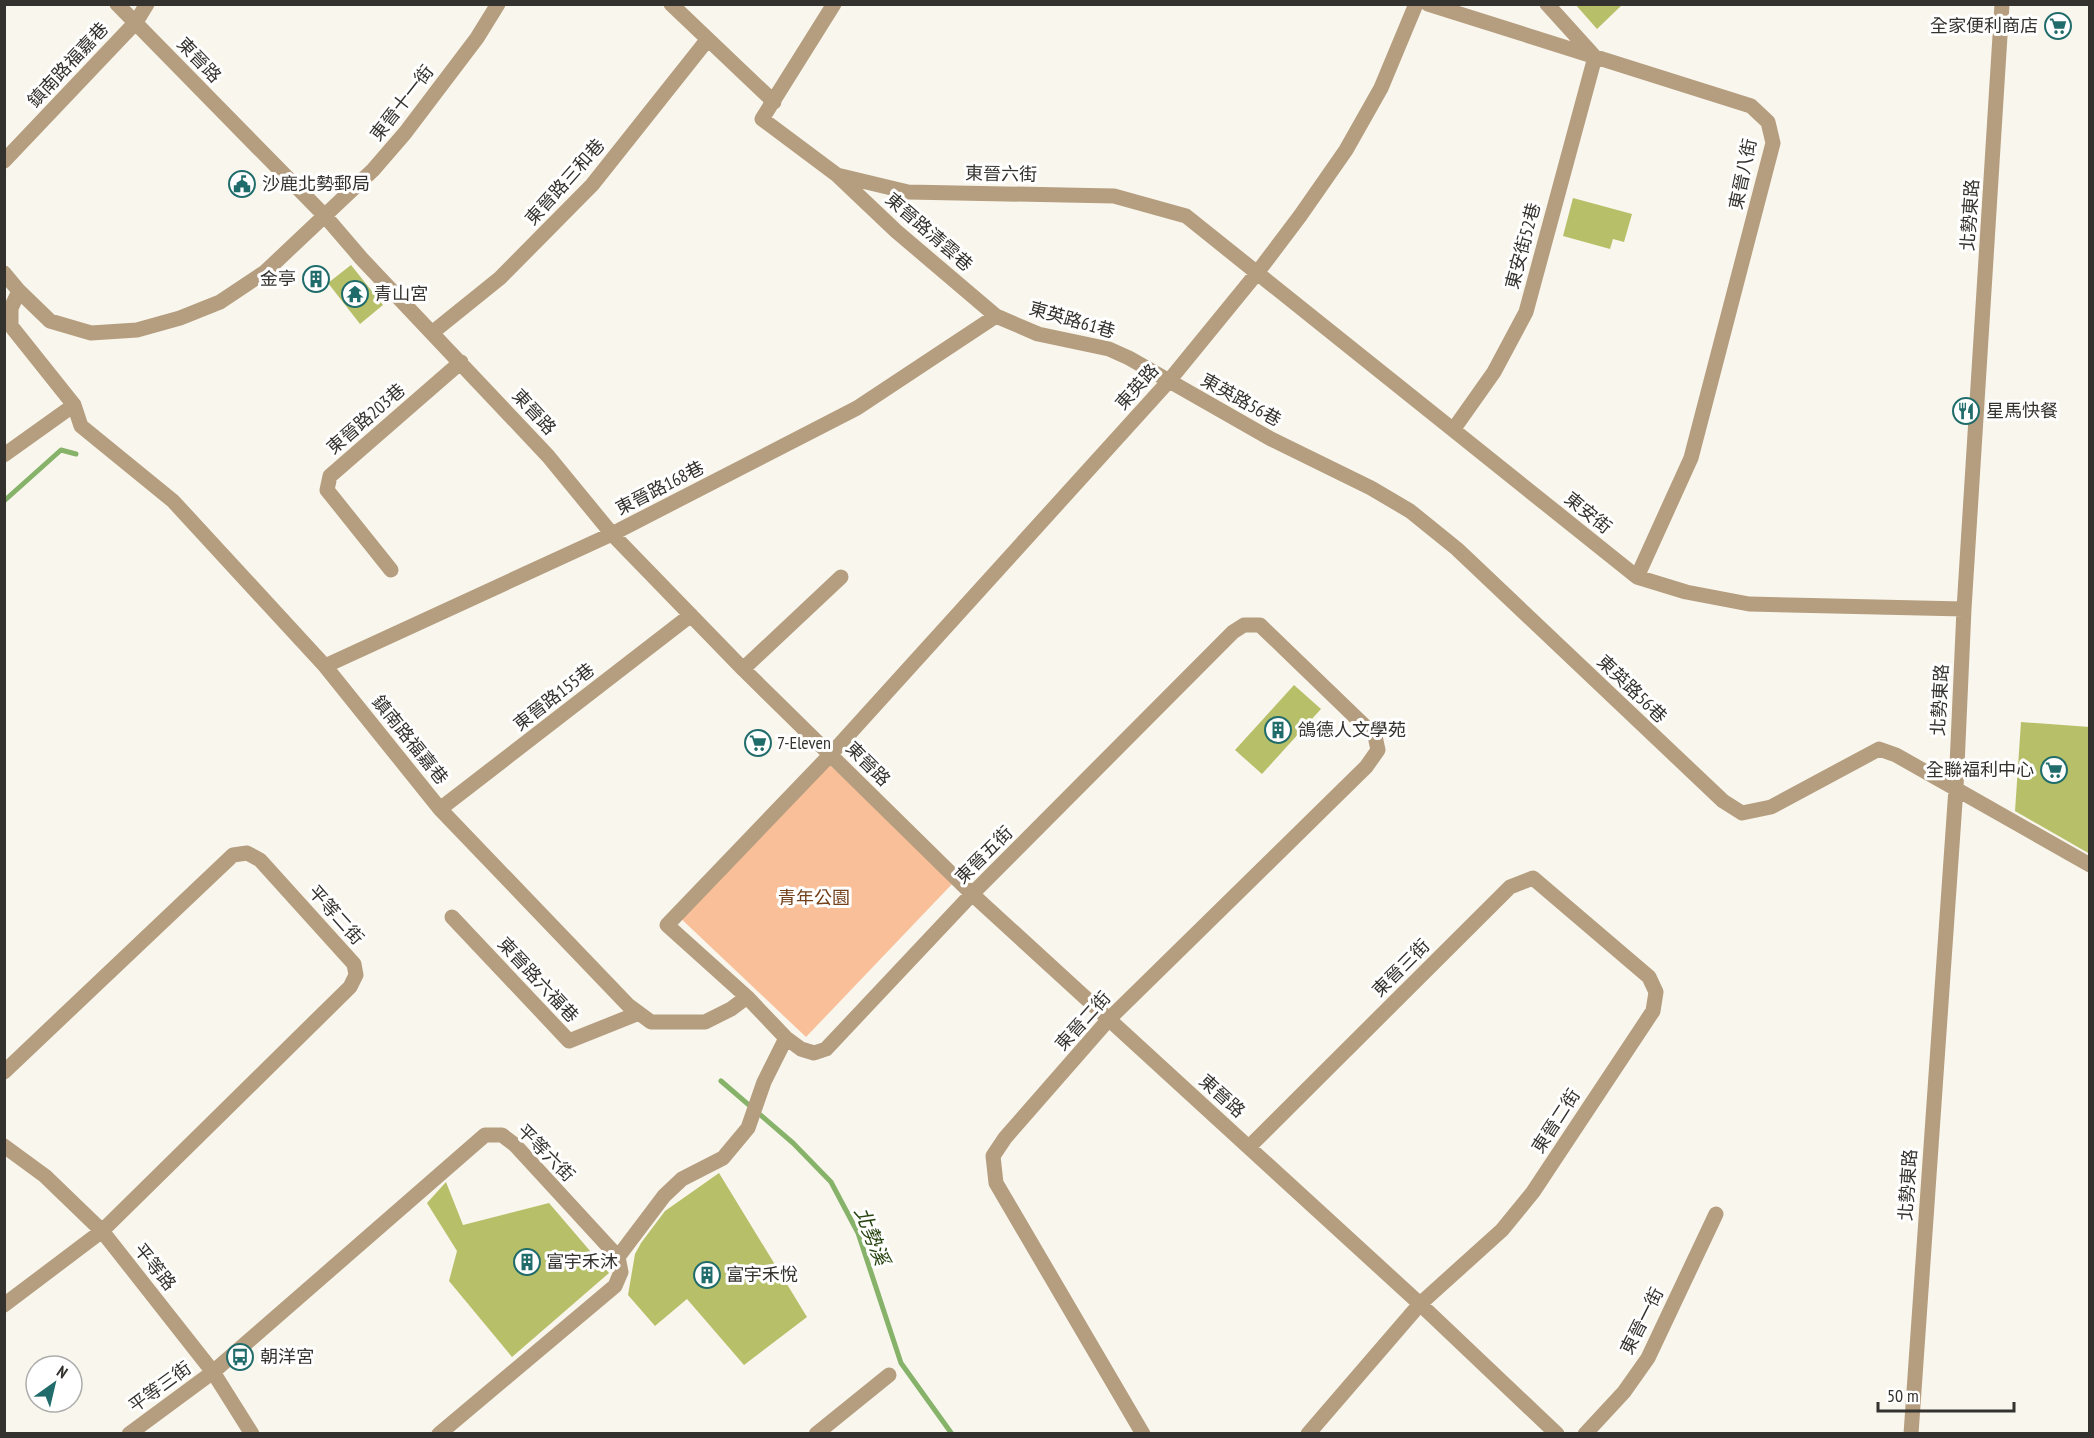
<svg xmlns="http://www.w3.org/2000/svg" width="2094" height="1438" font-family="'PT Sans Narrow','Noto Sans TC',sans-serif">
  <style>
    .green { fill: #f9bf98 }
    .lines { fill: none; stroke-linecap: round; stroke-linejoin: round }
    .stream { stroke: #86b369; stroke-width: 5 }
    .building { fill: #b7c069 }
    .minor { stroke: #b59e7f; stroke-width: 15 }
    .labels { text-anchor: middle; stroke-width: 6; stroke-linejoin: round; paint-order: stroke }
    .poi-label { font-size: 18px; fill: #33322e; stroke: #fff; text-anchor: start }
    .street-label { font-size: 18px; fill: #33322e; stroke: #fff }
    .park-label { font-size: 18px; fill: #73411b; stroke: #fff }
    .water-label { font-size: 20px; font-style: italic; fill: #26430e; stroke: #fff }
  </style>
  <rect width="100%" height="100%" fill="#f9f6ed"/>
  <!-- green -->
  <path class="green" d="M823,758L954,882L806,1037L675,913Z"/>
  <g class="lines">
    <!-- stream -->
    <path class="stream" d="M4,501L61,450L76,454
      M721,1081L793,1143L831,1182L858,1233L901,1363L952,1434"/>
  </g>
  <!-- building -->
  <path class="building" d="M1575,4H1623L1597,29Z
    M1573,198L1632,214L1624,242L1613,239L1610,249L1563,236Z
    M351,265L383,305L360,324L328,283Z
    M1294,685L1321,709L1262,774L1235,750Z
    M2021,722L2090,727V854L2015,811Z
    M719,1173L807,1317L744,1365L687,1299L655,1326L628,1295L635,1254L641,1243L665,1211Z
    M446,1182L463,1225L549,1203L609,1273L512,1357L449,1281L457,1251L427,1203Z"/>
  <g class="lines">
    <!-- minor -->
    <path class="minor" d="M117,4L325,216L361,258L548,456L612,534L743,669L972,894L1420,1304L1557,1434
      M671,4L774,102
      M834,4L762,119L837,175L908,192L1114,196L1186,216L1637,577L1686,592L1749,604L1964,609
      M1428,4L1751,106L1768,122L1773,143L1691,458L1637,577
      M4,161L136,22L147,4
      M837,175L896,231L996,316L1038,334L1109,349L1129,358L1271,439L1371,488L1410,511L1457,549L1723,801L1742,813L1771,807L1879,749L1896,755L2090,865
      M4,273L19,291L50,321L91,333L137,330L180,318L220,302L265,272L373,170L405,133L477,38L498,4
      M19,291L11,308V326L74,405L81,426L173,501L325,666L440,809L628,1005L651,1022H705L731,1009L747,997
      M433,332L500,278L592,185L708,39
      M1453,430L1494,372L1526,312L1595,57L1547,4
      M4,455L74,405
      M391,570L327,490L330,476L461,362
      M325,666L612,534L857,408L996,316
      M743,669L841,577
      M440,809L691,615
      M452,917L569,1041L639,1013
      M4,1072L233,855L247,853L260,860L354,964L356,975L350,987L102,1231L4,1305
      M4,1146L45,1176L102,1231L213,1372L252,1434
      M1249,1147L1510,887L1533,878L1649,977L1656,992L1653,1011L1533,1192L1502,1230L1420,1304L1308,1434
      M618,1257L664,1196L682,1179L723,1158L748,1128L764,1082L786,1038
      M129,1434L213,1372L485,1135H502L515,1145L618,1257L621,1272L615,1286L439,1434
      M816,1434L889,1375
      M1143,1434L996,1183L993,1156L1005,1138L1109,1019L1366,767L1378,750L1375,736L1260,625H1244L1233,632L972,894L826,1049L814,1053L801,1049L786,1038L747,997L667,925L831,754L1168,382L1257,273L1300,216L1346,150L1381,88L1416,4
      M1585,1434L1624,1392L1648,1358L1716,1214
      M1911,1434L1956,788L1964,609L2002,4"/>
  </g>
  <!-- icons -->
  <defs>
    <symbol id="supermarket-ring" viewBox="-11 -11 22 22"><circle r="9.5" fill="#fff" stroke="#206c6b" stroke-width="1.5"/><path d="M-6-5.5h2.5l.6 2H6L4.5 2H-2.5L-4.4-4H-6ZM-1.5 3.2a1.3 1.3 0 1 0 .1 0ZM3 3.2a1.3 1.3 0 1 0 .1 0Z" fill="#206c6b"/></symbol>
    <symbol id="civic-ring" viewBox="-11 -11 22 22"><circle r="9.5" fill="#fff" stroke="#206c6b" stroke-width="1.5"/><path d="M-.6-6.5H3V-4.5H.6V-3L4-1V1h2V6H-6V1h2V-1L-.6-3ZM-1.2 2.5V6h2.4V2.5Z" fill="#206c6b"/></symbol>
    <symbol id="building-ring" viewBox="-11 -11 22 22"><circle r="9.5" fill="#fff" stroke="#206c6b" stroke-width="1.5"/><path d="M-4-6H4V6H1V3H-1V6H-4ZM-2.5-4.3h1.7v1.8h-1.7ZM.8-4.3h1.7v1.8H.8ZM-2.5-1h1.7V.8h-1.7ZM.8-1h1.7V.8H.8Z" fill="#206c6b"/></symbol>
    <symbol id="temple-ring" viewBox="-11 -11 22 22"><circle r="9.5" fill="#fff" stroke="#206c6b" stroke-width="1.5"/><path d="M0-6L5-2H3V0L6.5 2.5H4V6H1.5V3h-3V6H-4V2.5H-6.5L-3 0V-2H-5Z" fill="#206c6b"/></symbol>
    <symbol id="restaurant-ring" viewBox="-11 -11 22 22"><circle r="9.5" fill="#fff" stroke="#206c6b" stroke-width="1.5"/><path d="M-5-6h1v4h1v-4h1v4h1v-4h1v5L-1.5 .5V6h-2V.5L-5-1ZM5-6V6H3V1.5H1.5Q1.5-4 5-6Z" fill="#206c6b"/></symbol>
    <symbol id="bus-ring" viewBox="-11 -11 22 22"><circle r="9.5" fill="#fff" stroke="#206c6b" stroke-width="1.5"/><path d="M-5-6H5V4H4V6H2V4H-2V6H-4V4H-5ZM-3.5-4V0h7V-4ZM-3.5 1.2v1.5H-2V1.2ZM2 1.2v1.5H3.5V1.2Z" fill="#206c6b"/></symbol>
  </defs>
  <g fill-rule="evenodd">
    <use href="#supermarket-ring" x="2043" y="11" width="30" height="30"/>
    <use href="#civic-ring" x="227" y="169" width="30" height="30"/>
    <use href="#building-ring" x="301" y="264" width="30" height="30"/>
    <use href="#temple-ring" x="340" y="279" width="30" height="30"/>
    <use href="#restaurant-ring" x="1951" y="396" width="30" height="30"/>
    <use href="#building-ring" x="1263" y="715" width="30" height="30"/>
    <use href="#supermarket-ring" x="743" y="728" width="30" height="30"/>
    <use href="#supermarket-ring" x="2039" y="755" width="30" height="30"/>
    <use href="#building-ring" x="512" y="1247" width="30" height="30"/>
    <use href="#building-ring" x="692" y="1260" width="30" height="30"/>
    <use href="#bus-ring" x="225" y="1342" width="30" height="30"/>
  </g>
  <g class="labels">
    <!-- poi labels -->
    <g class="poi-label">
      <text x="2038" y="32" text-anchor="end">全家便利商店</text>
      <text x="262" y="190">沙鹿北勢郵局</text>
      <text x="296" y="285" text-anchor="end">金亭</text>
      <text x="374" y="300">青山宮</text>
      <text x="1986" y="417">星馬快餐</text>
      <text x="1298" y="736">鴿德人文學苑</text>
      <text x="777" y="749">7-Eleven</text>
      <text x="2034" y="776" text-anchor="end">全聯福利中心</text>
      <text x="546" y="1268">富宇禾沐</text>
      <text x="726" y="1281">富宇禾悅</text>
      <text x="260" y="1363">朝洋宮</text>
    </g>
    <!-- street labels -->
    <g class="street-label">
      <text transform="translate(199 60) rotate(46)" y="6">東晉路</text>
      <text transform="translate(68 65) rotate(-47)" y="6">鎮南路福嘉巷</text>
      <text transform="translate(402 103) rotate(-52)" y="6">東晉十一街</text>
      <text transform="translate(1001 174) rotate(1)" y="6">東晉六街</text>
      <text transform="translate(1743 174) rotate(-78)" y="6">東晉八街</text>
      <text transform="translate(565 182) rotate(-48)" y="6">東晉路三和巷</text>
      <text transform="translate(1970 215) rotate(-86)" y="6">北勢東路</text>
      <text transform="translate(929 232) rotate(41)" y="6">東晉路清雲巷</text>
      <text transform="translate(1523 246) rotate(-75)" y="6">東安街52巷</text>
      <text transform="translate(1072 320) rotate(16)" y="6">東英路61巷</text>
      <text transform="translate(1137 387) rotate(-48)" y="6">東英路</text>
      <text transform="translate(1241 400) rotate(29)" y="6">東英路56巷</text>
      <text transform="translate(534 412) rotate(47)" y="6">東晉路</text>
      <text transform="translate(366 419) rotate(-41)" y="6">東晉路203巷</text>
      <text transform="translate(660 488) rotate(-27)" y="6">東晉路168巷</text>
      <text transform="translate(1588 513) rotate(39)" y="6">東安街</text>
      <text transform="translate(1632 689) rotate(44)" y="6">東英路56巷</text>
      <text transform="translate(554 697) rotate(-38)" y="6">東晉路155巷</text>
      <text transform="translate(1940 700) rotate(-87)" y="6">北勢東路</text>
      <text transform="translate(410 740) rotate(51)" y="6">鎮南路福嘉巷</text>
      <text transform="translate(868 764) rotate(45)" y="6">東晉路</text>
      <text transform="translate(984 855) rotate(-45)" y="6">東晉五街</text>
      <text transform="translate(336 915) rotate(48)" y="6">平等二街</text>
      <text transform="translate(1401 968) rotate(-45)" y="6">東晉三街</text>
      <text transform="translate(538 980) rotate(47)" y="6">東晉路六福巷</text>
      <text transform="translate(1083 1021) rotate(-48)" y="6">東晉二街</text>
      <text transform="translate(1222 1096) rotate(42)" y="6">東晉路</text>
      <text transform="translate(1556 1121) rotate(-57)" y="6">東晉二街</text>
      <text transform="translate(546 1153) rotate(45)" y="6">平等六街</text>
      <text transform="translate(1908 1185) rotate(-86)" y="6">北勢東路</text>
      <text transform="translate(155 1267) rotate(51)" y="6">平等路</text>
      <text transform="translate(1642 1321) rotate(-63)" y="6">東晉一街</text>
      <text transform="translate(160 1387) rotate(-36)" y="6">平等三街</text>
    </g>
    <!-- park labels -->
    <g class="park-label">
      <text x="814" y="904">青年公園</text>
    </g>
    <!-- water labels -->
    <g class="water-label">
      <text transform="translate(872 1236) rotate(68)" y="7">北勢溪</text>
    </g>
  </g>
  <!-- border -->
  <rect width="2094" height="1438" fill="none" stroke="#33322e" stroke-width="12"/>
  <!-- north arrow -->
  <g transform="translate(54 1384) rotate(34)"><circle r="28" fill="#ffffff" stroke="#adadab" stroke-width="1.5"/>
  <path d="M0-4.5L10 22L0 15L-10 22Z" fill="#206c6b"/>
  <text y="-9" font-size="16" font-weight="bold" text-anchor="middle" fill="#33322e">N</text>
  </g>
  <!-- scale -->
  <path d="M1878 1402v9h136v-9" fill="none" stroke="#33322e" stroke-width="3"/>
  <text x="1887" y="1402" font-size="18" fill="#33322e" stroke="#ffffff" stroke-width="4.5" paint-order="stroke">50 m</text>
</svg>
